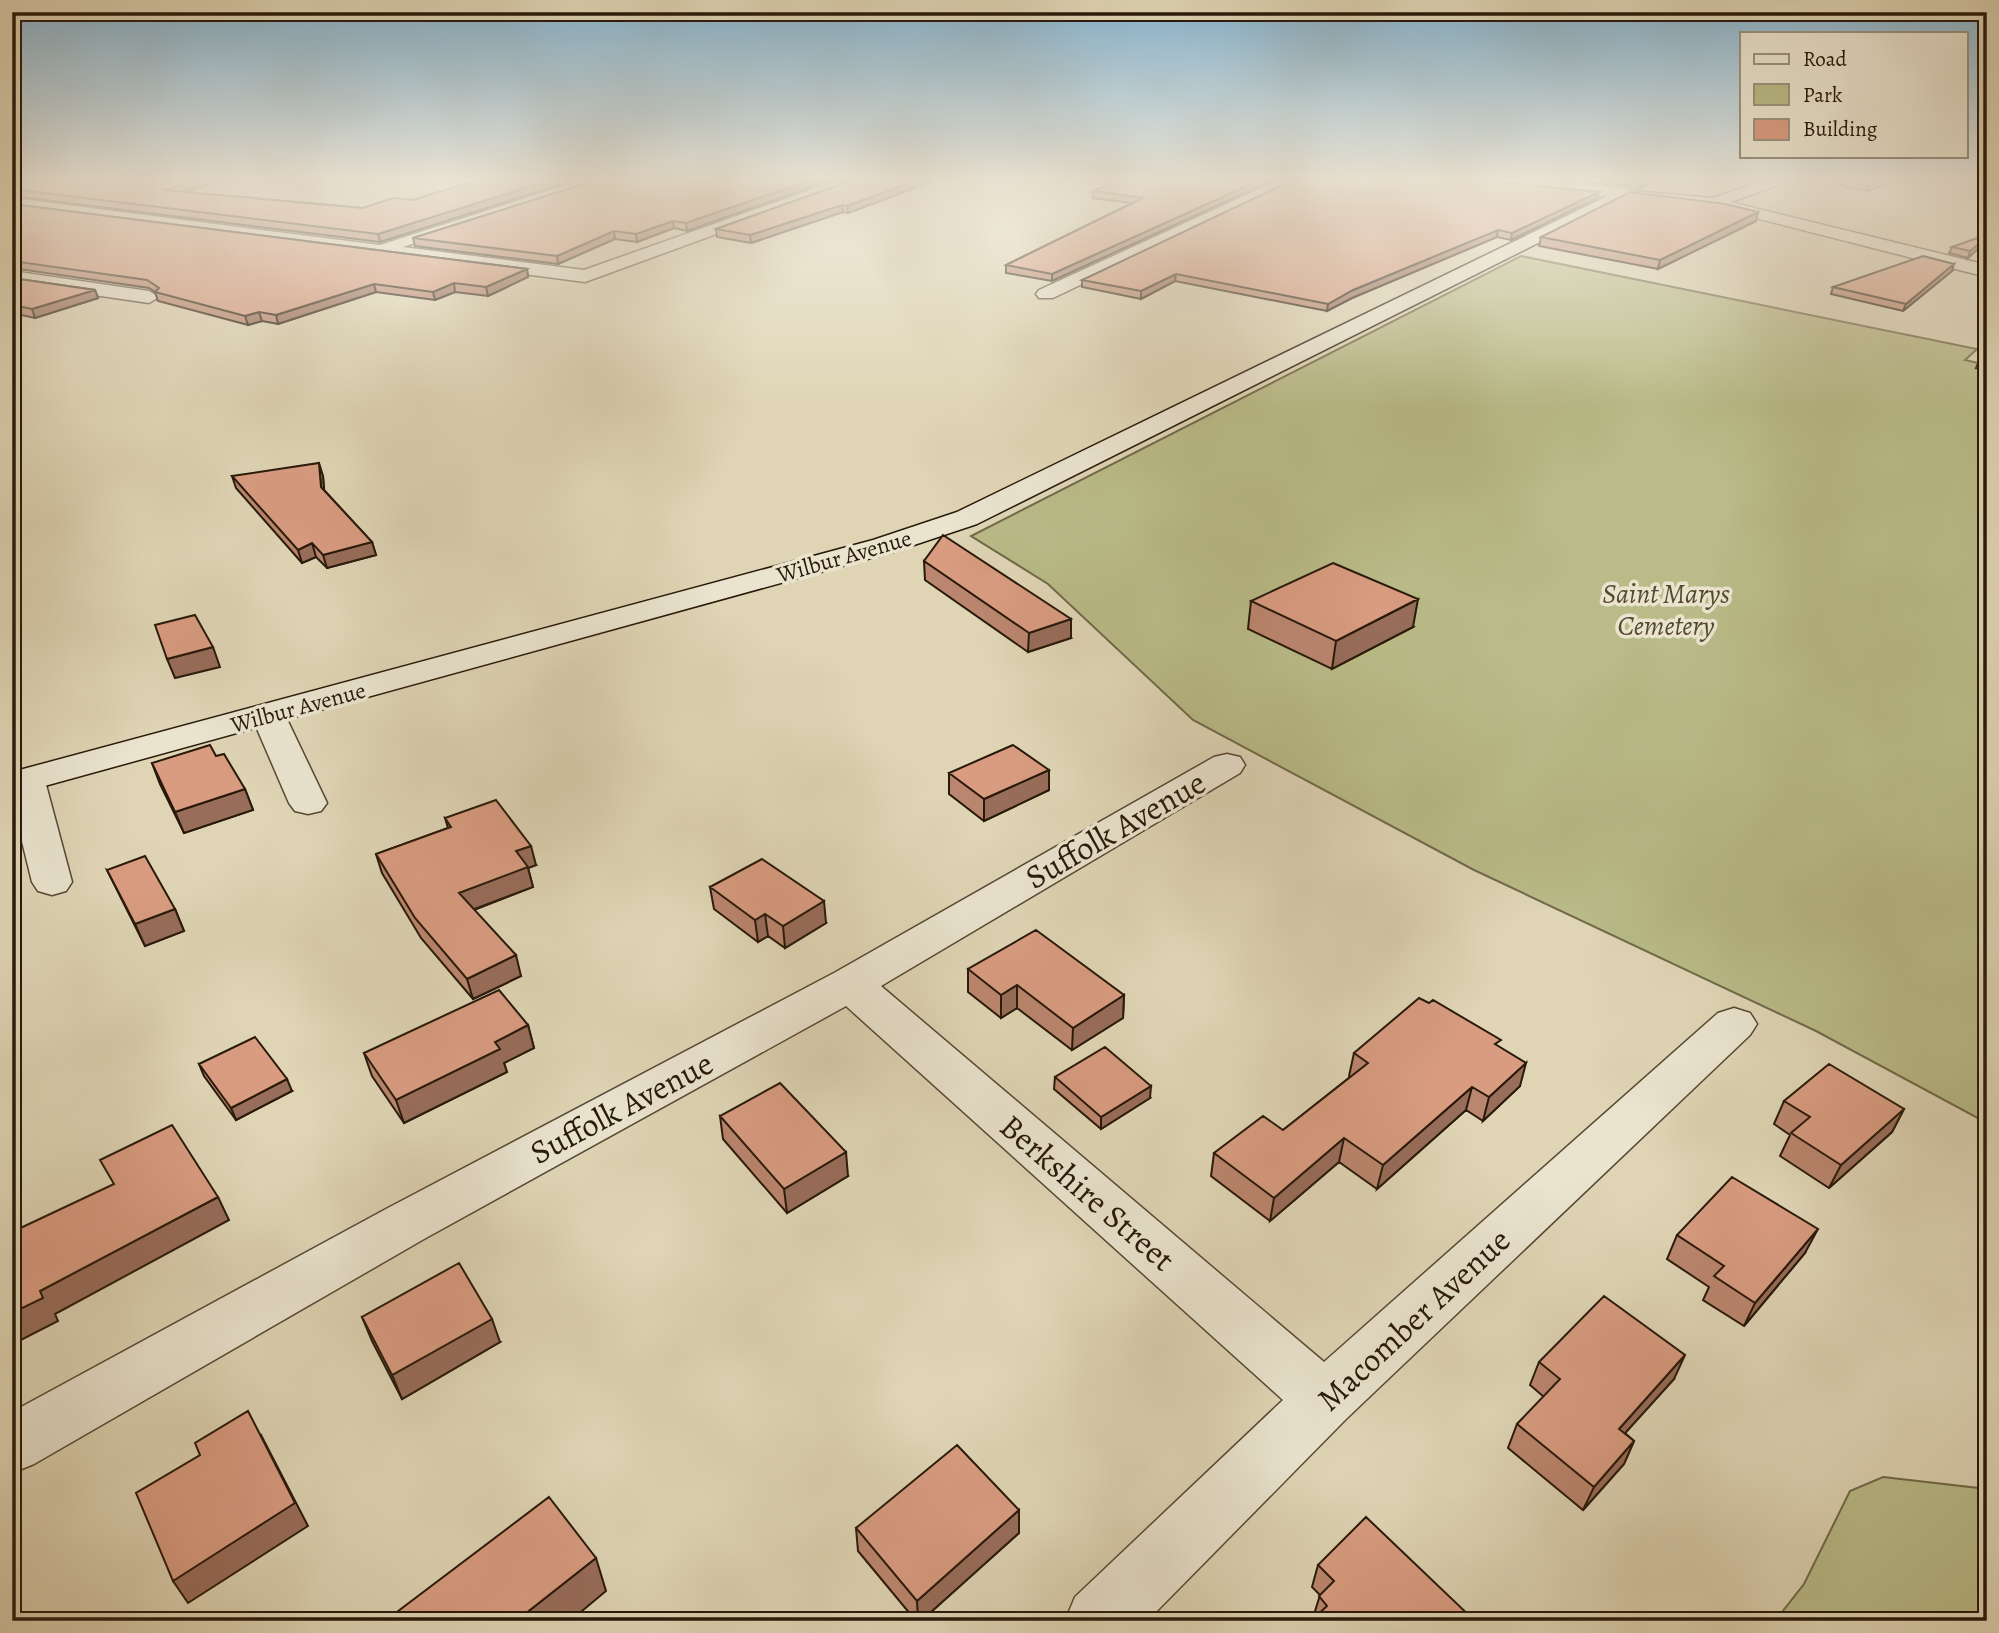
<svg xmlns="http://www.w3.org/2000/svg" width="1999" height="1633" font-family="Alegreya,serif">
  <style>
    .green { fill: #b9bb88; stroke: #706a49; stroke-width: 2 }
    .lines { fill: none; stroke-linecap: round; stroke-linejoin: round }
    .street-casing { stroke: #564835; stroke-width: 3 }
    .secondary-casing { stroke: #28190a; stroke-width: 3 }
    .street { fill: #eae4cf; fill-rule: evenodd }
    .secondary { fill: #eae4cf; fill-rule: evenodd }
    .wall { fill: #bb866f; stroke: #28190a; stroke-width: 2 }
    .shaded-wall { fill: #986d5a; stroke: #28190a; stroke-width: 2 }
    .building { fill: #d99c81; stroke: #28190a; stroke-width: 2 }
    .labels { text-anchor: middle; stroke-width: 7; stroke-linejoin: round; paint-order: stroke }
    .far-street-label { font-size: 23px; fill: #28190a; stroke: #eae4cf }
    .park-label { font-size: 28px; font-style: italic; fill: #544a30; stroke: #eae4cf }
    .near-street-label { font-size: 33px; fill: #28190a; stroke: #eae4cf }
  </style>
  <rect width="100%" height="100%" fill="#dfd5b5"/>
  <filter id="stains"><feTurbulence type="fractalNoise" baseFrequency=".00286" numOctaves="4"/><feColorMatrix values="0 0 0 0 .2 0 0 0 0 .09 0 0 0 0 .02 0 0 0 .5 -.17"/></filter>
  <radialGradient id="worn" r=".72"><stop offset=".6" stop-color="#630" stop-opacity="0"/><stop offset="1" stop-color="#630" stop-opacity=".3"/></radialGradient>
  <!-- green -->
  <path class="green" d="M1521,256L1977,349L1965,360L1987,365V1123L1816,1031L1474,870L1193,720L1048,584L971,536Z
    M1883,1477L1987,1489V1621H1775L1804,1584L1850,1491Z"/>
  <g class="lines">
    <defs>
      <path id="street" d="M582,180H604L601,183L403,247L584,270L838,180H859L856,183L585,282L12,208V198L380,245Z
        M1279,180H1299L1053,298H1039L1036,294L1039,290Z
        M1476,180H1531L1626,188L1634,193L1626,198L1484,185Z
        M1714,198L1987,265V277L1708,206L1706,203L1708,200Z
        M12,271L149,291L159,297L149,303L12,283Z
        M268,705L280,708L285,715L327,803L321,811L308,814L295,811L289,803L251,715L256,708Z
        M1227,754L1240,757L1245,765L1240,773L881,986L1324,1362L1718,1013L1734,1008L1750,1013L1757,1024L1750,1035L1346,1419L1147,1621H1065L1075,1597L1283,1400L846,1006L424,1239L34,1464L12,1473V1412L386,1209L834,973L1214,757Z
        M26,770L39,773L45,781L72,882L66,891L52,895L38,891L32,882L12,801V774Z"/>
      <path id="secondary" d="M1765,180H1787L1784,183L1714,208L1628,198L977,524L893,552L12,795V772L873,540L957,512L1620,190L1713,198Z"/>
    </defs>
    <!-- street casing -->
    <use href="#street" class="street-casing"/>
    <!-- secondary casing -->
    <use href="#secondary" class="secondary-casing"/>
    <!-- street -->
    <use href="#street" class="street"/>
    <!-- secondary -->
    <use href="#secondary" class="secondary"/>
  </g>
  <!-- wall -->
  <path class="wall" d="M12,180H224L183,192L363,208L413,200L478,180H575L380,242L12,196Z
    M597,180H831L687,231L674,228L637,242L615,239L558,264L415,246L413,238Z
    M853,180H936L848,213L843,212L751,243L717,237L716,229Z
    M1121,180H1273L1052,281L1006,273V265L1132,203L1093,198V191Z
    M1402,180L1485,181L1597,198L1511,240L1497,237L1352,298L1327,311L1175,281L1141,299L1082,287V280Z
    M1558,180H1655L1639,189L1626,185Z
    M1836,180H1895L1868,191L1844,187Z
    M12,204L527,269L528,277L488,296L455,292L435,300L376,292L278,324L262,321L248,325L158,301L155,292L149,288L12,268Z
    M1756,221L1658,269L1539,246L1541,237Z
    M1985,239L1982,245L1968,258L1949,253L1952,247Z
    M1952,271L1903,311L1831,294L1833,287Z
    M12,278L95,290L98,298L35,318L12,313Z
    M1987,351V367L1976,368L1981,356Z
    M232,476H323L324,490L372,542L376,555L327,568L316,557L302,563L236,488Z
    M924,561L1071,638L1028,652L925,580Z
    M1251,601L1413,627L1332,669L1248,629Z
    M216,756L245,789L253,810L184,833L160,784L152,763Z
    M1049,770V790L984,821L949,794V773Z
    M445,818L536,865L528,868L533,887L474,910L521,976L473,999L421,938L382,873L376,854L448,828Z
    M107,870L175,909L184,931L145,946Z
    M710,887L826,923L785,948L768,936L758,942L714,909Z
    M968,969L1124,995L1123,1018L1072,1050L1017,1008L1001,1018L968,992Z
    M528,1025L534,1048L504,1063L507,1072L404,1123L372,1076L364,1053Z
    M1499,1047L1520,1086L1483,1121L1466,1110L1377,1189L1339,1162L1270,1221L1211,1176L1214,1153L1283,1130L1350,1077L1349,1076L1354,1053Z
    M199,1064L292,1091L236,1120L204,1076Z
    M1055,1077L1150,1098L1101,1129L1054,1089Z
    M1784,1101L1904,1109L1892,1132L1829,1188L1780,1156L1790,1135L1774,1124Z
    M720,1116L848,1176L787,1213L723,1139Z
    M1677,1235L1805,1253L1744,1326L1703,1300L1709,1287L1667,1259Z
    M362,1317L500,1342L402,1399L372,1341Z
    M1539,1362L1674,1379L1625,1433L1634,1441L1624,1464L1583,1510L1508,1448L1517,1424L1544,1397L1530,1385Z
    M1019,1510V1533L921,1621H916L858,1551L856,1528Z
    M1318,1565L1475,1621H1312L1320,1595L1312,1587Z"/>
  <!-- shaded-wall -->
  <path class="shaded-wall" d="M198,180H224L165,197L163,190Z
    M551,180H575L380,242L378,234Z
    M811,180H831L687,231L686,223Z
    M917,180H936L848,213L847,206Z
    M1260,180H1273L1052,281V274Z
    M1647,180H1655L1639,189L1641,183Z
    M1884,180H1895L1868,191L1869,186Z
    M1599,192L1597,198L1511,240L1512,233Z
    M842,205L843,212L751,243L750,235Z
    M1758,212L1756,221L1658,269L1660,260Z
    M673,221L674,228L637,242L636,234Z
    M1498,230L1497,237L1352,298L1327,311L1328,304L1353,290Z
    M614,231L615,239L558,264L557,256Z
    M1985,239L1982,245L1968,258L1970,251Z
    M1954,264L1952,271L1903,311L1906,304Z
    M527,269L528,277L488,296L486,287Z
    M1176,274L1175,281L1141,299V291Z
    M454,283L455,292L435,300L433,292Z
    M374,284L376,292L278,324L276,315Z
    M95,290L98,298L35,318L32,309Z
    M259,312L262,321L248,325L245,316Z
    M319,463L323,476L325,500L321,487Z
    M372,542L376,555L327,568L323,555Z
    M312,543L316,557L302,563L298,550Z
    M1418,599L1413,627L1332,669L1336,641Z
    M1071,619V638L1028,652L1029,633Z
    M213,647L220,667L175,678L167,659Z
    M1049,770V790L984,821V799Z
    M245,789L253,810L184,833L175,812Z
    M531,846L536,865L528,868L533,887L464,913L459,893L516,851Z
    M824,901L826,923L785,948L783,926Z
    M175,909L184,931L145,946L135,924Z
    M765,914L768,936L758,942L755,920Z
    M516,955L521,976L473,999L467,979Z
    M1017,985V1008L1001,1018V995Z
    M1124,995L1123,1018L1072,1050L1073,1028Z
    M528,1025L534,1048L504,1063L507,1072L404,1123L396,1100L495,1042Z
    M1526,1063L1520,1086L1483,1121L1489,1097Z
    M287,1079L292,1091L236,1120L231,1108Z
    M1151,1086L1150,1098L1101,1129V1117Z
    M1472,1087L1466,1110L1377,1189L1383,1165Z
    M1904,1109L1892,1132L1829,1188L1841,1165Z
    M1344,1138L1339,1162L1270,1221L1274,1198Z
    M846,1152L848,1176L787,1213L784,1189Z
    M218,1197L229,1220L55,1314L58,1321L19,1341L15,1335L12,1337V1313L40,1291Z
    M1818,1229L1805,1253L1744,1326L1755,1303Z
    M492,1319L500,1342L402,1399L392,1375Z
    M1685,1355L1674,1379L1608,1452L1619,1429Z
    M261,1435L308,1526L188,1603L173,1581Z
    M1634,1441L1624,1464L1583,1510L1594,1487Z
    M1019,1510V1533L921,1621H918L917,1601Z
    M596,1558L606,1591L570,1621H516Z"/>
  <!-- building -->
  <path class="building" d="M12,180H198L163,190L363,208L393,198L413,200L478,180H551L378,234L12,189Z
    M597,180H811L686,223L673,221L636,234L614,231L557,256L413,238Z
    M853,180H917L847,206L842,205L750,235L716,229Z
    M1121,180H1260L1052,274L1006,265L1143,198L1093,191Z
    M1293,180H1482L1485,181L1599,192L1512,233L1498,230L1353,290L1328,304L1176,274L1141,291L1082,280Z
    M1626,180H1647L1641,183Z
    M1844,180H1884L1869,186L1846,182Z
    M1630,192L1726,204L1758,212L1660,260L1541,237Z
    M12,204L527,269L486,287L454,283L433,292L374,284L276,315L259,312L245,316L155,292L159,288L147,280L12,261Z
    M1983,236L1985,239L1970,251L1952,247Z
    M1923,256L1954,264L1906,304L1833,287Z
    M12,278L95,290L32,309L12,305Z
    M319,463L321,487L372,542L323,555L312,543L298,550L232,476Z
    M943,535L1071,619L1029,633L924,561Z
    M1333,563L1418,599L1336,641L1251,601Z
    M195,615L213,647L167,659L155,625Z
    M210,745L216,756L224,754L245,789L175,812L152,763Z
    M1013,745L1049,770L984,799L949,773Z
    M496,800L531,846L516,851L528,867L459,893L516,955L467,979L415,918L376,854L451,827L445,818Z
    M145,856L175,909L135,924L107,870Z
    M762,859L824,901L783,926L765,914L755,920L710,887Z
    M1036,930L1124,995L1073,1028L1017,985L1001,995L968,969Z
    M499,990L528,1025L495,1042L500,1049L396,1100L364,1053Z
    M1419,998L1429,1003L1433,1000L1501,1040L1495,1044L1526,1063L1489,1097L1472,1087L1383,1165L1344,1138L1274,1198L1214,1153L1263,1116L1283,1130L1368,1063L1354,1053Z
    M255,1037L287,1079L231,1108L199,1064Z
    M1105,1047L1151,1086L1101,1117L1055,1077Z
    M1829,1064L1904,1109L1841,1165L1791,1133L1810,1117L1784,1101Z
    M780,1083L846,1152L784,1189L720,1116Z
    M172,1125L218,1197L40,1291L43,1298L12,1313V1232L114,1184L100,1160Z
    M1732,1177L1818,1229L1755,1303L1714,1276L1724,1266L1677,1235Z
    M459,1263L492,1319L392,1375L362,1317Z
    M1604,1296L1685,1355L1619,1429L1634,1441L1594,1487L1517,1424L1560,1379L1539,1362Z
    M248,1411L295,1503L173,1581L136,1493L200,1455L195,1443Z
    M957,1445L1019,1510L917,1601L856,1528Z
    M549,1497L596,1558L516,1621H385Z
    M1366,1517L1475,1621H1313L1312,1620L1327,1606L1319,1596L1334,1581L1318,1565Z"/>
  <!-- sky -->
  <linearGradient id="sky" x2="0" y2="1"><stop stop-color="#87b6d3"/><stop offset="0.44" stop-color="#f1ecde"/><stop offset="1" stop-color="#f1ecde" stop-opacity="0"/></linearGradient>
  <rect width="1999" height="408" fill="url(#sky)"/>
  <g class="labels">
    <!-- far-street labels -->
    <g class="far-street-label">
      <text transform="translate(844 556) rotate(-16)" y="8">Wilbur Avenue</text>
      <text transform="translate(298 707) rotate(-15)" y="8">Wilbur Avenue</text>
    </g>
    <!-- park labels -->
    <g class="park-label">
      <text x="1666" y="603">Saint Marys<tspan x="1666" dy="32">Cemetery</tspan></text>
    </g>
    <!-- near-street labels -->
    <g class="near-street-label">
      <text transform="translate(1115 829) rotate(-30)" y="12">Suffolk Avenue</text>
      <text transform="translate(621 1107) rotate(-28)" y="12">Suffolk Avenue</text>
      <text transform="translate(1088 1192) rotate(41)" y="12">Berkshire Street</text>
      <text transform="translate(1413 1319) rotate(-43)" y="12">Macomber Avenue</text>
    </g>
  </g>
  <!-- margin -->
  <rect width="1999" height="1633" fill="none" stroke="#dfd5b5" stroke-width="42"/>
  <rect x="14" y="14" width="1971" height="1605" fill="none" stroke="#28190a" stroke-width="3.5"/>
  <rect x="21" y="21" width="1957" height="1591" fill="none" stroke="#28190a" stroke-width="2"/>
  <!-- legend -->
  <rect x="1740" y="32" width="228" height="126" fill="#eae4cf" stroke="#9c9380" stroke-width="2"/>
  <rect x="1754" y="54" width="35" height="10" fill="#eae4cf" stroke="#9c9380" stroke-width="2"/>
  <text x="1803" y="66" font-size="21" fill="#28190a">Road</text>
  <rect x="1754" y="84" width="35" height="21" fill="#b9bb88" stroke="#9c9380" stroke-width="2"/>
  <text x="1803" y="102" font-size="21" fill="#28190a">Park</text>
  <rect x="1754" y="119" width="35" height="21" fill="#d99c81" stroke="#9c9380" stroke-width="2"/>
  <text x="1803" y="136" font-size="21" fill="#28190a">Building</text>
  <rect width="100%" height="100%" filter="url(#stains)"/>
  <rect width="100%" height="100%" fill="url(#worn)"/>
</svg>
